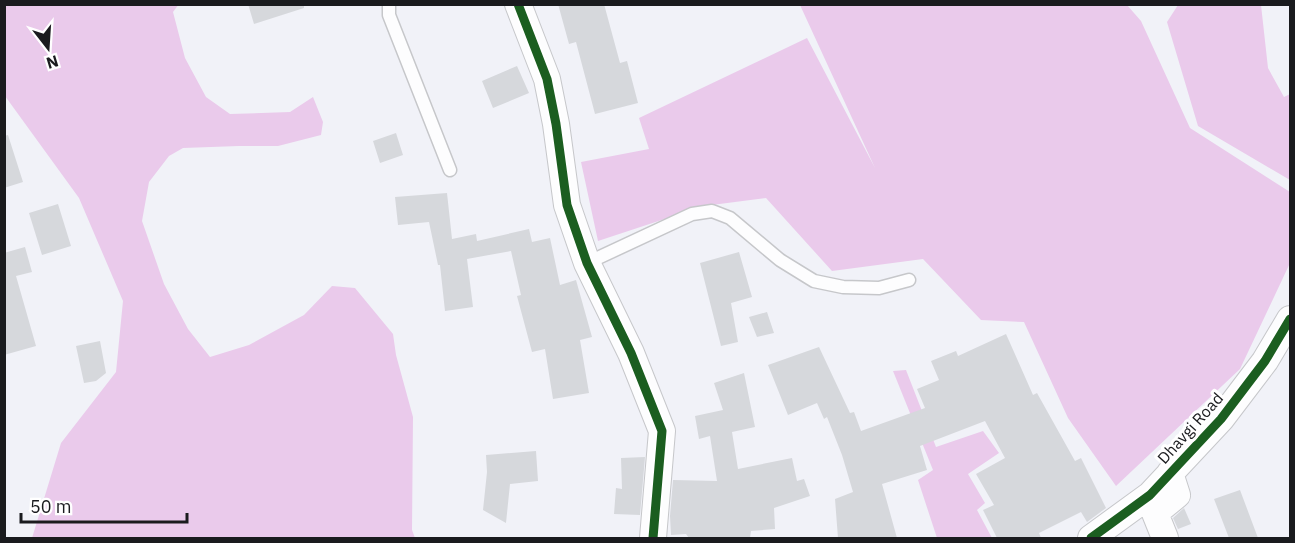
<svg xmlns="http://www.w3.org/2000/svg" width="1295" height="543" font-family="'IBM Plex Sans',sans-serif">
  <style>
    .green { fill: #eacaeb }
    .building { fill: #d6d8dc }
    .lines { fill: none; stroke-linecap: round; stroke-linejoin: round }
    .service-casing { stroke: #c6c7ca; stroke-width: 15 }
    .minor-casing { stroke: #c6c7ca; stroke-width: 28 }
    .service { stroke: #fdfdfe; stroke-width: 12 }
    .minor { stroke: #fdfdfe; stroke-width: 26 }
    .cycleway-casing { stroke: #fff; stroke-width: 13 }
    .cycleway { stroke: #1b5e20; stroke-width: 9 }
    .labels { text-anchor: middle; stroke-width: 6; stroke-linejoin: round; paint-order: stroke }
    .street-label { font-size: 16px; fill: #1a1b1e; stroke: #fff }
  </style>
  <rect width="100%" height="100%" fill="#f1f2f8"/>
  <!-- green -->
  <path class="green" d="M179,4L173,12L185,58L206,97L230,114L290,112L313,97L323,122L321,135L278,146H239L183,148L169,156L149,182L142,221L164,284L188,329L210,357L249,345L304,315L332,286L355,288L393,334L396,355L413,417L412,530L415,538H32L61,443L116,372L123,301L79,198L5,96V5Z
    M800,5H1127L1141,21L1190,128L1290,192V263L1240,369L1116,486L1068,418L1024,322L981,320L923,259L832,271L766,198L704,206L598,241L581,162L649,149L639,118L807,38L875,168Z
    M1178,5H1261L1268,68L1284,97L1290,94V180L1198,126L1167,22Z
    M906,370L936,447L983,431L999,453L968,474L985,503L977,510L992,538H937L918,480L933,470L893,371Z"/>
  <!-- building -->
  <path class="building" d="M248,4H304V8L254,24Z
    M558,4H604L620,63L627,61L638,103L595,114L576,42L569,44Z
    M517,66L529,93L493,108L482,81Z
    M396,133L403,155L380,163L373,141Z
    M8,135L23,182L4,188V136Z
    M447,193L452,239L476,234L477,241L529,229L532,242L550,238L560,285L576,280L592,337L580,340L589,393L553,399L545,349L532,352L517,296L521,295L511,251L467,259L473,307L445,311L440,265H438L429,222L398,225L395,197Z
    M58,204L71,246L42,255L29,213Z
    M25,247L32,272L16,276L36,346L4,355V253Z
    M739,252L752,297L731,303L738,342L721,346L700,263Z
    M767,312L774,333L757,337L749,317Z
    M1006,334L1033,395L1037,393L1075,461L1081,458L1106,508L1087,522L1081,512L1039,533L1041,538H997L983,510L994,505L976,474L1005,458L985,421L920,446L927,470L882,484L897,538H838L835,499L853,492L842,455L827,417L824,419L817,403L788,415L768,365L819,347L850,413L854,412L861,431L925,408L917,389L939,380L931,361L956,351L958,356Z
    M100,341L106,373L96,381L84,383L76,346Z
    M744,373L755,427L732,432L738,469L792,458L797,481L804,479L810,496L774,508L775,529L751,531L750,538H689L686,534L671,535L670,516L673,480L717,481L710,436L699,439L695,416L723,410L714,383Z
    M536,451L538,481L510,484L506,523L483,510L487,472L486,455Z
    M645,457L640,515L614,514L616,488L622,489L621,458Z
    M1240,490L1258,538H1229L1214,499Z
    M1184,508L1191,524L1178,529L1173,518Z"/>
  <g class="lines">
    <defs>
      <path id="service" d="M389,4V15L450,170
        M587,263L692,214L712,211L730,218L780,260L814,281L843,287L879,288L909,280"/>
      <path id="minor" d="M518,4L547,79L556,124L567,205L587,263L631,353L662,431L653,538
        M1091,538L1150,495L1221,419L1265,361L1290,319
        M1165,538L1155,513L1177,495L1170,473"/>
    </defs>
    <!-- service casing -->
    <use href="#service" class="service-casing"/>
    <!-- minor casing -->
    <use href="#minor" class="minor-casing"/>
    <!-- service -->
    <use href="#service" class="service"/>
    <!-- minor -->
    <use href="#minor" class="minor"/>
    <defs>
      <path id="cycleway" d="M518,4L547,79L556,124L567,205L587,263L631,353L662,431L653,538
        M1091,538L1150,495L1221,419L1265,361L1290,319"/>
    </defs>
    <!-- cycleway casing -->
    <use href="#cycleway" class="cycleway-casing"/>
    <!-- cycleway -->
    <use href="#cycleway" class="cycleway"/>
  </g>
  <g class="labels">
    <!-- street labels -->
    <g class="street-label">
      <text transform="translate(1190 428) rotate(-48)" y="6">Dhavgi Road</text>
    </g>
  </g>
  <!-- border -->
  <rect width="1295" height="543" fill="none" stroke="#1a1b1e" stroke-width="12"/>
  <!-- north arrow -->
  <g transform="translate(48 48) rotate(163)" stroke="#ffffff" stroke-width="4.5" paint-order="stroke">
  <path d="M0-4.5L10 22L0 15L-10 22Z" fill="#1a1b1e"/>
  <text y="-9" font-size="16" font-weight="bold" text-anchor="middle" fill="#1a1b1e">N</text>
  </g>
  <!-- scale -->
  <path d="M21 513v9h166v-9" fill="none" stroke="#1a1b1e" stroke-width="3"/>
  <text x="30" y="513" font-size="18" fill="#1a1b1e" stroke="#ffffff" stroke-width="4.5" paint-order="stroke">50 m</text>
</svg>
